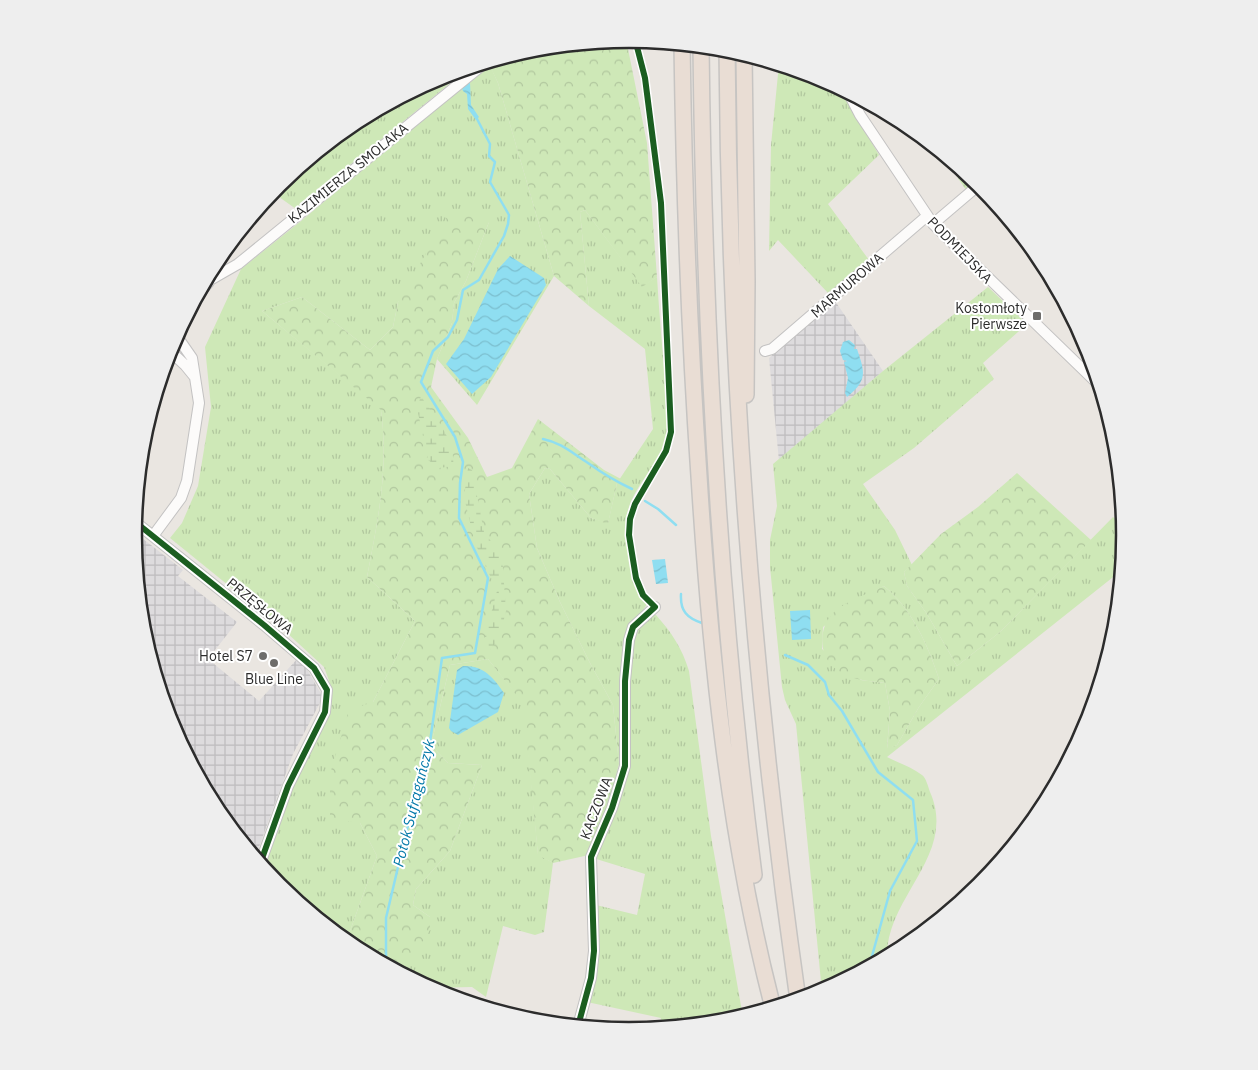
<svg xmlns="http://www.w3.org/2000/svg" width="1258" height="1070" font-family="'IBM Plex Sans',sans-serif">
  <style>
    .industrial { fill: url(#industrial-grid) }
    .grass { fill: url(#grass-tufts); fill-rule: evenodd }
    .forest { fill: url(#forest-crowns) }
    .wetland { fill: url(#wetland-marsh) }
    .garden { fill: url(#garden-furrows) }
    .water { fill: url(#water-waves) }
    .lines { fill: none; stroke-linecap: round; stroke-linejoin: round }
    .stream { stroke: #8fdef1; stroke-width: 2.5 }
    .minor-casing { stroke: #c3c2c2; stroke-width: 12 }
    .highway-casing { stroke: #c6c4c2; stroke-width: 18 }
    .minor { stroke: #fcfbfa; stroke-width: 10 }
    .highway { stroke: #e9ddd4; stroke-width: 15 }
    .cycleway-casing { stroke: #fff; stroke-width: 9 }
    .cycleway { stroke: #1b5e20; stroke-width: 6 }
    .poi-dot { fill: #6e6d6b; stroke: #fff; stroke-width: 2 }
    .labels { text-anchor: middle; stroke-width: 4; stroke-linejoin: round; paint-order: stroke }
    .street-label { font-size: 14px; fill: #2c2c2c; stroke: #fff }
    .poi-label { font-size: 14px; fill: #2c2c2c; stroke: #fff; text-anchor: end }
    .water-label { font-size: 15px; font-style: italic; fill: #0379a9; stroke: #fff }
    .rim { fill: none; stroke: #2c2c2c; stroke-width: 2.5 }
  </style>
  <defs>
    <pattern id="industrial-grid" width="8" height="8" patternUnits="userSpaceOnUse" patternTransform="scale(1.25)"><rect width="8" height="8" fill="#dddbdd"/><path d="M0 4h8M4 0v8" fill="none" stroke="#bebcbe"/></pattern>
    <pattern id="grass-tufts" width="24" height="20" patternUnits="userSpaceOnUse" patternTransform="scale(1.25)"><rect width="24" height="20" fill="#cee8b7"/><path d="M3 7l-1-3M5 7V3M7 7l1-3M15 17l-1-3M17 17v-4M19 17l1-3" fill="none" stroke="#b1c79e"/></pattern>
    <pattern id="forest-crowns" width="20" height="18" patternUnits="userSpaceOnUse" patternTransform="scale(1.25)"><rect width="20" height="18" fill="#cee8b7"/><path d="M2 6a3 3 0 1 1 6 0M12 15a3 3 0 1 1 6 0" fill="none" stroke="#b1c79e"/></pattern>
    <pattern id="wetland-marsh" width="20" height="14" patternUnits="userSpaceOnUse" patternTransform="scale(1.25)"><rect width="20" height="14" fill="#cee8b7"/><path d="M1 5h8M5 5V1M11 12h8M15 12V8" fill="none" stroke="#b1c79e"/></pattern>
    <pattern id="garden-furrows" width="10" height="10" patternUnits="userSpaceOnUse" patternTransform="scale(1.25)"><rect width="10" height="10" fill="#cee8b7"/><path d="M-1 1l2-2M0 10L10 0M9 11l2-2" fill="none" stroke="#b1c79e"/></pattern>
    <pattern id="water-waves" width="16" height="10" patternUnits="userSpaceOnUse" patternTransform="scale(1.25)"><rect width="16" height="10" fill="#8fdef1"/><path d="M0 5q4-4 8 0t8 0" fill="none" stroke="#7cbfcf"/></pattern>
  </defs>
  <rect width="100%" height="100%" fill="#eae6e1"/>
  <!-- industrial -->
  <path class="industrial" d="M835,301L883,371L779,461L769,358Z
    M133,531L183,570L178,576L237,622L208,659L259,701L297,659L305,666L323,697L293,754L255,858L216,810L170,725L142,632Z"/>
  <!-- grass -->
  <path class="grass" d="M489,63L498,83L554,276L477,405L437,359L452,323L454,303L466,281L489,222L398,302L393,327L370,350L302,297L262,311L381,409C389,470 378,519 367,577L415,621L373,702L360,823L377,856L346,942L278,886L263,868L292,787L328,715L332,689L324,667L286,632L170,538L182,523L198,486L211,407L205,347L241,269L301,221Z
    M779,64L819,77L840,88L879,155L828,204L869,260L828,293L778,240L769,251L771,145Z
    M470,67L296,209L272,192L278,184L354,122L439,76Z
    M585,210L642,286L657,277C659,311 662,345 665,379C666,396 669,415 667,432C662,464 634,483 627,514C624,528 628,544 630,559C632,575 635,591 647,604L640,615L621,680L619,764L613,705L590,663L560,602L537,548L529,494L545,468L550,469L591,518L608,523L617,483L653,429L645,349L589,306L580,212Z
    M988,287L1027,324L983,363L994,379L914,448L863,484L895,530L912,565L904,572L907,586L927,614L957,666L1000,632L1113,517C1130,530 1124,550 1122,570L887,757C898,763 912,767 922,775C926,778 928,786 930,792C958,855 886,896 887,957L822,992L796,724L785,700L782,687L770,567V540L777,506L773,464L883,371ZM884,586C912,609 928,645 939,679L919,707L897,745L887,748L890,711L885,683L861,680L822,649L823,627L861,598Z
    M652,615H656C672,633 682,648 689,671L711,836L743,1017L726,1022L659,1028L661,1018L587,1002L596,905L637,915L645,874L593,858L628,767L629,681L633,640L637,629Z
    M488,659L524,704L538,854L553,863L544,932L535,935L503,926L486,997L472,987L429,988L403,974L430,917L413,905L416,889L450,851L482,765L448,763L431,745L450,665Z"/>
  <!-- forest -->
  <path class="forest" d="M626,39L647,143L657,277L642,287L585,210L580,212L589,306L554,276L498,83L488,62L532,48Z
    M482,211L489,222L466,281L454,303L452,323L437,359L431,387L468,438L487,477L512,468L538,419L604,470L621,479L617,483L608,524L591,518L550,469L545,468L529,494L537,548L560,602L590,663L613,705L619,764L608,807L589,855L553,863L538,855L523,704L488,659L450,665L431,745L448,763L482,765L450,851L416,889L413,905L430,917V930L403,974L346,942L377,856L360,823L330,819V774L349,710L373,702L415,621L367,577C378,519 389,470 381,410L262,311L302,297L370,350L393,327L398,302L447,217Z
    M1017,473L1091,540L1000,632L957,666L927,614L907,586L904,572L941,534L978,507Z
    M884,586C912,609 928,645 939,679L919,707L897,745L887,749L890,711L885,683C869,681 850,680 837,670C816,655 818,622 839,608C852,599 869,593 884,586Z"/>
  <!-- wetland -->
  <path class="wetland" d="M421,396C435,417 456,441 453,466L439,468L428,460L417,408Z
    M468,468L472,470L484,532L502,556L506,611L499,639L489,651L483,644L497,591L475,543L464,497Z"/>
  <!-- garden -->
  <path class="garden" d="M939,150L976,181L966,190Z"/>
  <!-- water -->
  <path class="water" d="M460,70L470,83L471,105L479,117L476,120L468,109L467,94L463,91L457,76L452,72Z
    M510,256L544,278L546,285L491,377L472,394L446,364L464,339L498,269Z
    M849,340L855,345L854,349H857C864,370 869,380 847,397L845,393L848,378L844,362L847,361L843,360L840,351L843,342Z
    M665,559L668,583L656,584L652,560Z
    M810,610L811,639L792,640L790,611Z
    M463,666C483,665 493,677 504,693L498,712L458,735L451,731L449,728L457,670Z"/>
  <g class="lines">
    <!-- stream -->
    <path class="stream" d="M543,439C562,443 572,453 588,463C602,473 617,482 632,489
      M645,501L658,509L676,525
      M681,594C680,611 687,618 702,623
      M785,655L808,665L825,682L829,695L842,711L878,772L913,800L917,841L890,891L869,967
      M386,965V918L407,829L427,763L442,658L475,653L488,578L459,518L460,483L463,462L455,437L421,382L433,351L448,337L457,320L463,290L479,280L504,236L508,224L509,215L490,182L495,162L489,156L490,144L476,117"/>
    <defs>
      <path id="minor" d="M848,92L860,115L933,224L1099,385
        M933,224L980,184
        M203,284L238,264L486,62
        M196,297L209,282
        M169,350L185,365L194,376
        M765,351L772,349L927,216
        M134,521L264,625L314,668L327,690L325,712L288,786L260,864
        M153,536L181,498L187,481L199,403L192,358L176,335
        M578,1026L591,978L594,951L591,857L612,808L625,766V681L629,640L633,627L655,607"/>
      <path id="highway" d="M682,44C684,188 689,332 699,476C710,653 728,832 772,1004
        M701,46C704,323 718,600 754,875
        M727,49C729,367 753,685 798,1000
        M744,54L747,281L746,395"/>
    </defs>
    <!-- minor casing -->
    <use href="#minor" class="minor-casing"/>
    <!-- highway casing -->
    <use href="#highway" class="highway-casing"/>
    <!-- minor -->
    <use href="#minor" class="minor"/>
    <!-- highway -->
    <use href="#highway" class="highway"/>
    <defs>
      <path id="cycleway" d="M134,521L264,625L314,668L327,690L325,712L288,786L260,864
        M578,1026L591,978L594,951L591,857L612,808L625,766V681L629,640L633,627L655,607L643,595L636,578L629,535L630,519L635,504L666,451L671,432L661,203L645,78L635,39"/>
    </defs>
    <!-- cycleway casing -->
    <use href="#cycleway" class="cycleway-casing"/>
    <!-- cycleway -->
    <use href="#cycleway" class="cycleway"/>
  </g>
  <!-- markers -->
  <g class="poi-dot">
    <rect x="1032" y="311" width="10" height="10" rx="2.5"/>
    <circle cx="263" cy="656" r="5"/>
    <circle cx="274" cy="663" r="5"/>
  </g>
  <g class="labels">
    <!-- street labels -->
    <g class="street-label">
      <text transform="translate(348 173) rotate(-39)" y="5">KAZIMIERZA SMOLAKA</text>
      <text transform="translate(960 250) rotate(46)" y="5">PODMIEJSKA</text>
      <text transform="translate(847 285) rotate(-41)" y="5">MARMUROWA</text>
      <text transform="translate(260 606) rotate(39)" y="5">PRZĘSŁOWA</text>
      <text transform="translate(596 808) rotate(-69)" y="5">KACZOWA</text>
    </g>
    <!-- poi labels -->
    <g class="poi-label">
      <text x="1027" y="313">Kostomłoty<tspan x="1027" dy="16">Pierwsze</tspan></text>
      <text x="253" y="661">Hotel S7</text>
      <text x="274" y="684" text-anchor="middle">Blue Line</text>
    </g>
    <!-- water labels -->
    <g class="water-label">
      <text transform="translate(414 803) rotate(-76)" y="5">Potok Sufragańczyk</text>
    </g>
  </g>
  <!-- crop -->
  <path d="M0 0H1258V1070H0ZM142 535a487 487 0 1 1 974 0a487 487 0 1 1-974 0Z" fill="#eee" fill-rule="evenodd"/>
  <path class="rim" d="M142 535a487 487 0 1 1 974 0a487 487 0 1 1-974 0Z"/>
</svg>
